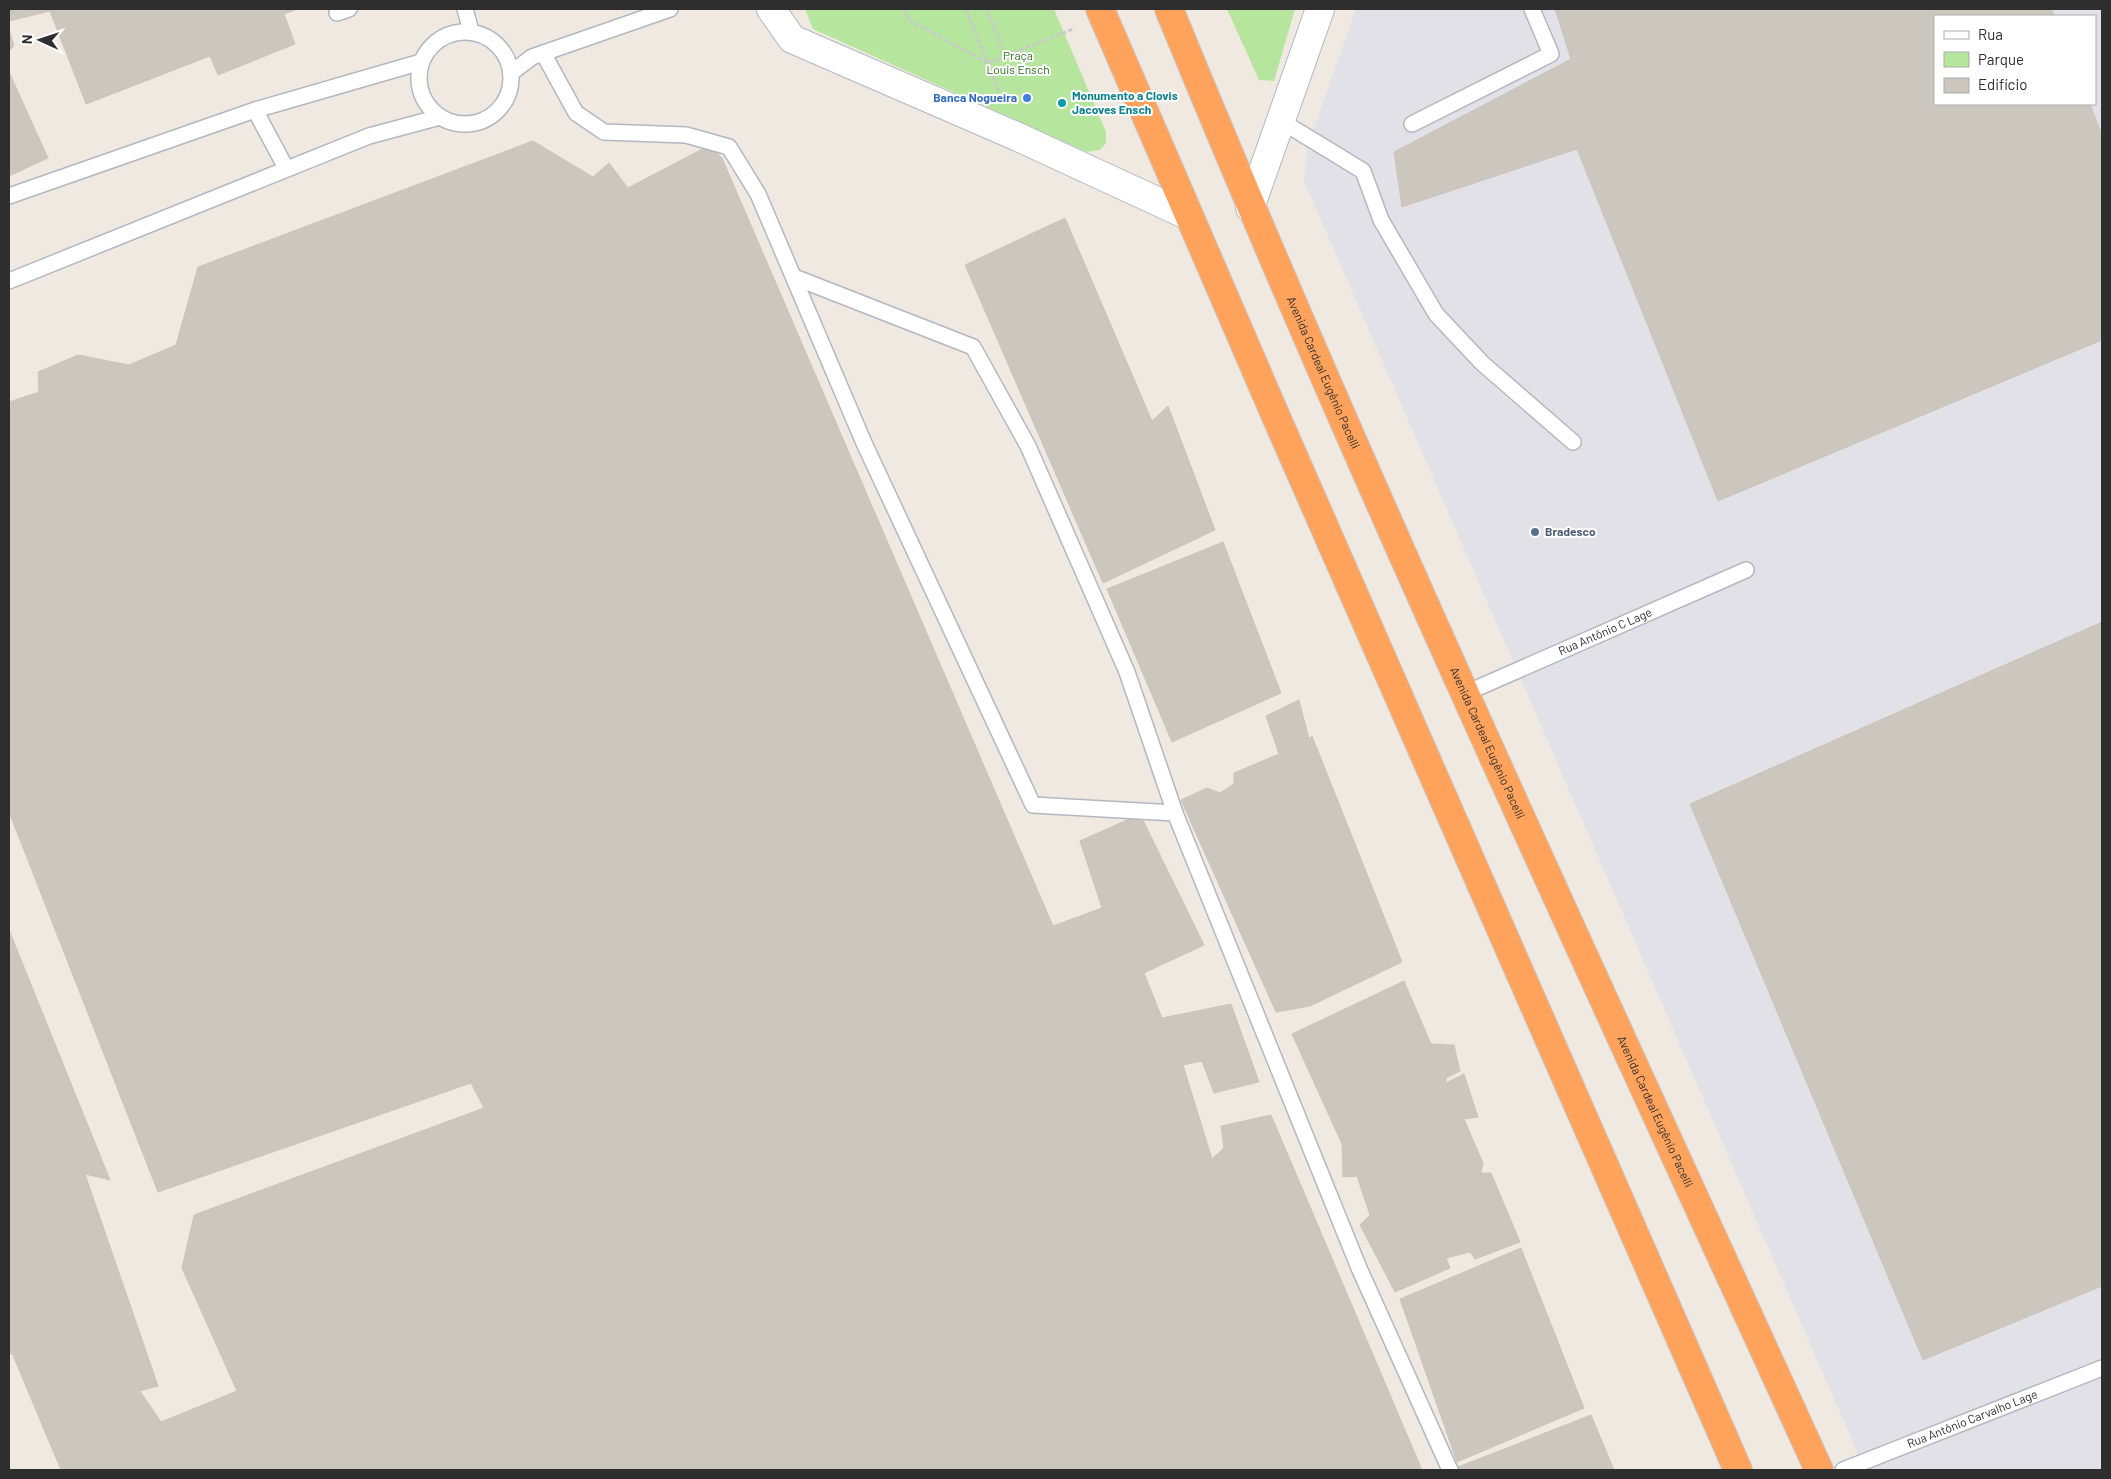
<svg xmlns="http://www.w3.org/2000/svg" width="2111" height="1479" font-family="Barlow,sans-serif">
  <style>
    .industrial { fill: #e3e1e8; fill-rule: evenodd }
    .green { fill: #b6e59e }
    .building { fill: #cbc7bf; stroke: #cbc5ba }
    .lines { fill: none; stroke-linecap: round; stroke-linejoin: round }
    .lane-casing { stroke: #b4b7c1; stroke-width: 18 }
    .street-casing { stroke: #b4b7c1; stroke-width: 30 }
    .secondary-casing { stroke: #b4b7c1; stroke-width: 30 }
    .highway-casing { stroke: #c9c9c9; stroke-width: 30 }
    .path { stroke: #c9c9c9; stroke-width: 3; stroke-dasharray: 4 2.5; stroke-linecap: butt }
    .lane { stroke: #fff; stroke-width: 15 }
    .street { stroke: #fff; stroke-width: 28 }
    .secondary { stroke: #fff; stroke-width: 28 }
    .highway { stroke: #ffa35c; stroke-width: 28 }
    .shop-dot { fill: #3f7fe0; stroke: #fff; stroke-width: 2 }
    .culture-dot { fill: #0f9aa8; stroke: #fff; stroke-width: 2 }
    .service-dot { fill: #5c6f8a; stroke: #fff; stroke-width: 2 }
    .labels { text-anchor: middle; stroke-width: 4; stroke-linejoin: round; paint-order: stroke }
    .park-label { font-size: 12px; fill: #2c6e1b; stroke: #fff }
    .culture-label { font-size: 12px; font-weight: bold; fill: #0d838f; stroke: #fff; text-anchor: start }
    .shop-label { font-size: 12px; font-weight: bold; fill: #366cbe; stroke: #fff; text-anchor: end }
    .street-label { font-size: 12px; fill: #2e2e2e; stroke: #fff }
    .service-label { font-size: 12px; font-weight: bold; fill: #4e5e75; stroke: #fff; text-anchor: start }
  </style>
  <rect width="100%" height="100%" fill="#efe9e1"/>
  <!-- industrial -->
  <path class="industrial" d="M1356,9H2102V1470H1865L1304,181L1308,145ZM1935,16H2095V104H1935Z"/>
  <!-- green -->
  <path class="green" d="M805,9H1054L1106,132V143L1100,150L1087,152L813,29Z
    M1227,9H1295L1274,81L1259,80Z"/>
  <!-- building -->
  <path class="building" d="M9,9H297L284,14L295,44L218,75L210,56L86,104L50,11L9,21Z
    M1555,9H2051L2054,16H1935V104H2090L2102,135V340L1718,501L1577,149L1402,207L1394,152L1571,59Z
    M9,30L14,46L9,51Z
    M9,72L48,158L9,176Z
    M533,141L593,177L609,163L628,188L710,145L722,158L1053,926L1102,908L1080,841L1140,814L1204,945L1144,973L1162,1018L1231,1004L1259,1082L1214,1093L1202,1061L1183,1065L1212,1159L1224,1148L1221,1126L1271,1115L1422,1470H61L12,1353L9,1355V930L110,1180L85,1174L158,1386L140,1391L161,1422L237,1391L182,1268L194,1215L484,1108L471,1083L158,1192L9,812V402L39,392L38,372L78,355L129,365L176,345L198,267Z
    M1065,218L1152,421L1168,406L1215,530L1103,583L965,265Z
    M1223,542L1281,693L1172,742L1107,589Z
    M2102,622V1286L1923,1360L1690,804Z
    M1299,700L1309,739L1312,736L1402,962L1310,1006L1276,1012L1181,800L1207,788L1220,793L1234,784V773L1279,754L1266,716Z
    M1404,981L1431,1044L1454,1045L1460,1071L1446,1078V1083L1464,1074L1478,1117L1464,1119L1483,1163L1481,1173H1491L1520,1242L1475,1259L1470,1252L1446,1258L1450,1268L1395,1292L1360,1225L1370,1215L1357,1176L1343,1177L1342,1144L1292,1034Z
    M1521,1248L1584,1408L1457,1462L1400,1299Z
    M1591,1415L1614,1470H1460L1458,1467Z"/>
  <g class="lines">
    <defs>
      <g id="lane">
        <path d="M465,9L471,31"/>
        <path d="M337,13L349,9"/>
        <circle cx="465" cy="78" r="46"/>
        <path d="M543,53L576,113L604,132L686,135L729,147L758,194L864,443L1033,805L1175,813L1359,1268L1450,1470"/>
        <path d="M511,73L532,57L670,9"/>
        <path d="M255,110L286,168"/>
        <path d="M1281,121L1363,171L1381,220L1436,314L1482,363L1573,442"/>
        <path d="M1412,124L1551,54L1532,9"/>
        <path d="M9,196L255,110L421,62"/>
        <path d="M794,277L973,347L1028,446L1127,672L1175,813"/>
        <path d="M9,281L369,136L440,117"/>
        <path id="s1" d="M1466,693L1746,570"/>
        <path id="s2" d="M1843,1470L2102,1368"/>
      </g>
      <path id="street" d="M771,9L792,39L1018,137L1189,216"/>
      <path id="secondary" d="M1250,208L1320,9"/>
      <g id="highway">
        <path d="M1100,9L1274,412L1738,1470"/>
        <path id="s3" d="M1169,9C1371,502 1598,985 1819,1470"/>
      </g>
    </defs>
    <!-- lane casing -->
    <use href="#lane" class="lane-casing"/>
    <!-- street casing -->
    <use href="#street" class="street-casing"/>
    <!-- secondary casing -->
    <use href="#secondary" class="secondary-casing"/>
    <!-- highway casing -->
    <use href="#highway" class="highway-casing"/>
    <!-- path -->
    <path class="path" d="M904,9L909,20L988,63L1073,29
      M966,9L999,92
      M987,9L1005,55"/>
    <!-- lane -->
    <use href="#lane" class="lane"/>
    <!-- street -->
    <use href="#street" class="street"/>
    <!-- secondary -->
    <use href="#secondary" class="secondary"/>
    <!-- highway -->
    <use href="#highway" class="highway"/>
  </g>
  <!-- markers -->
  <circle class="shop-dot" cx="1027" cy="98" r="5"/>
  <circle class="culture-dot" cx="1062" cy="103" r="5"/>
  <circle class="service-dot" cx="1535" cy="532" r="5"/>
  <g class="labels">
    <!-- park labels -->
    <g class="park-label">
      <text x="1018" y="60">Praça<tspan x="1018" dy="14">Louis Ensch</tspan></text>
    </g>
    <!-- culture labels -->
    <g class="culture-label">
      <text x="1072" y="100">Monumento a Clovis<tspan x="1072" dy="14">Jacoves Ensch</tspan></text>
    </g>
    <!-- shop labels -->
    <g class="shop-label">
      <text x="1017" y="102">Banca Nogueira</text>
    </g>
    <!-- street labels -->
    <g class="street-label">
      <text dy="4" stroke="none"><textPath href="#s3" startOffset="395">Avenida Cardeal Eugênio Pacelli</textPath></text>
      <text dy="4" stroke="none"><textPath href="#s1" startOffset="152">Rua Antônio C Lage</textPath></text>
      <text dy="4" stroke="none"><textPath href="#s3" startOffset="800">Avenida Cardeal Eugênio Pacelli</textPath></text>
      <text dy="4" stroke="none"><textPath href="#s3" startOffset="1205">Avenida Cardeal Eugênio Pacelli</textPath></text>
      <text dy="4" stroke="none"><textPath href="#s2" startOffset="139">Rua Antônio Carvalho Lage</textPath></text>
    </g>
    <!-- service labels -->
    <g class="service-label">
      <text x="1545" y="536">Bradesco</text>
    </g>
  </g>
  <!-- border -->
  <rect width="2111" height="1479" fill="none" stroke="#2e2e2e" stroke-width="20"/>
  <!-- legend -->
  <rect x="1934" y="15" width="162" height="90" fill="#ffffff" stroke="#ababab"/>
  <rect x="1944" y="31" width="25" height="8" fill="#ffffff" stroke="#ababab"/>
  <text x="1978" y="40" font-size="15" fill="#2e2e2e">Rua</text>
  <rect x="1944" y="52" width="25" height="15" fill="#b6e59e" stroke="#ababab"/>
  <text x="1978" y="65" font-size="15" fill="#2e2e2e">Parque</text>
  <rect x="1944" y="78" width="25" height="15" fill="#cbc7bf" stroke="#ababab"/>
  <text x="1978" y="90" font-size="15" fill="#2e2e2e">Edifício</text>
  <!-- north arrow -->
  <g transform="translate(40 40) rotate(273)" stroke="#ffffff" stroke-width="4" paint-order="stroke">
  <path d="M0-4L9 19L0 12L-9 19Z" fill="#2e2e2e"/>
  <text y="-8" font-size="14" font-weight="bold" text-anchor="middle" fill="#2e2e2e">N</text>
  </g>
</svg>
